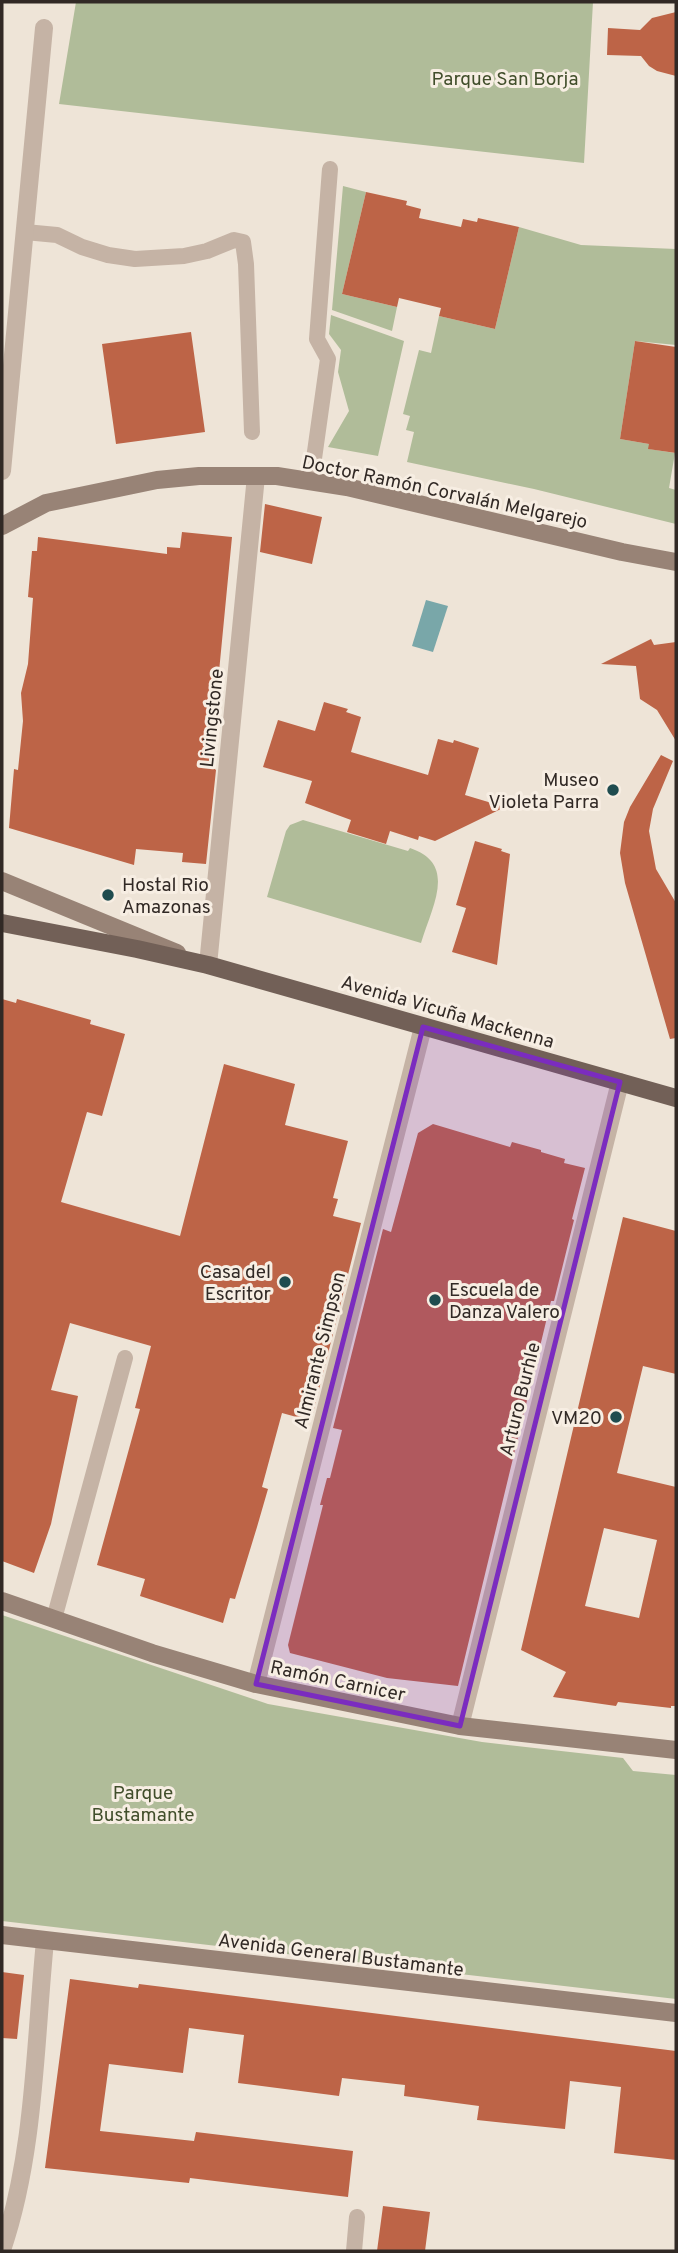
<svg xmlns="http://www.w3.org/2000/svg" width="678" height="2253" font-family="Overpass,sans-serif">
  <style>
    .green { fill: #b0bc99 }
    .water { fill: #79a7a9 }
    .building { fill: #bd6447; fill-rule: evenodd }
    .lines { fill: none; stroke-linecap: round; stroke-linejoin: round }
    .service { stroke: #c5b3a5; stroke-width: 16 }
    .minor { stroke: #c5b3a5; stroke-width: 18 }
    .secondary { stroke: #988376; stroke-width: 18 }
    .primary { stroke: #726057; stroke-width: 18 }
    .marked { fill: #7b2cbf; fill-opacity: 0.2; stroke: #7b2cbf; stroke-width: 5; stroke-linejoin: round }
    .poi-dot { fill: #1f4c4f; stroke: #f7eee3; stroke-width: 2.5 }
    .labels { text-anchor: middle; stroke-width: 6; stroke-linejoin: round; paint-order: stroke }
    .park-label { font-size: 19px; fill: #414e2b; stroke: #f7eee3 }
    .street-label { font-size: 19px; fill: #312925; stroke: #f7eee3 }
    .poi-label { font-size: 19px; fill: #312925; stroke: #f7eee3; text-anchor: end }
  </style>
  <rect width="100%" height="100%" fill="#eee4d7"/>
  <!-- green -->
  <path class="green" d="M76,2H593L584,163L59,104Z
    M343,186L366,192L342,294L397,307L392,331L332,310Z
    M519,227L581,245L676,249V345L635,341L620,439L649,444V449L675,453L669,488L676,490V524L534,489L407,462L414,432L406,430L410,416L403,414L419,350L431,353L439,316L495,329Z
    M331,315L404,341L378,456L328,447L349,411L338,372L341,350L329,334Z
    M303,820L408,851L410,848C458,864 432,906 421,943L267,897L286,831L290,825Z
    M2,1615L268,1704L482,1742L623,1758L633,1771L676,1775V1999L2,1921Z"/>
  <!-- water -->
  <path class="water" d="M426,600L448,606L433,652L412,646Z"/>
  <!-- building -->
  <path class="building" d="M676,12V76L657,71L649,66L641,56L607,55L608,28L640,30L652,18Z
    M366,192L407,201L406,205L421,209L419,218L461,227L463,219L477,222L478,218L519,227L495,329L439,316L441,308L399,298L397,307L342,294Z
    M191,332L205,432L116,444L102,344Z
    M635,341L676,347V453L648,449L649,444L620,439Z
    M265,504L322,517L312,564L260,552Z
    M182,532L232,537L210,765L216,770L206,864L182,862L183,853L136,849L134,865L9,828L14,769L18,770L23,721L21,693L28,664L33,598L28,597L32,551H37L38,537L167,554V547L180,548Z
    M651,639L654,645L676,642V741L657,710L640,699L636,666L601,664Z
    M324,702L348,709L346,712L361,717L351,752L428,775L438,739L453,743L454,740L479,748L465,795L505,807L435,841L419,836L418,840L390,831L386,844L347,832L351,820L305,803L312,781L263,767L278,720L315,731Z
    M661,755L673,761L653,809L649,831L656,869L676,903V1038L670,1039L625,883L620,853L624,822L630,807Z
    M475,841L502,849L501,851L510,854L497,965L452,952L466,908L456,905Z
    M2,999L16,1003L17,999L91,1020L90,1024L125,1034L102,1116L87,1112L61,1202L180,1236L224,1064L295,1084L285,1125L348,1141L333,1198L338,1199L333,1216L361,1223L311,1421L282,1413L262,1487L268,1489L257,1527L235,1599L230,1598L223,1623L140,1596L145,1579L97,1565L140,1409L135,1408L151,1346L70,1323L51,1390L78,1396L51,1524L34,1573L2,1561Z
    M433,1124L510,1147L512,1142L541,1150V1152L565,1159L564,1163L585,1168L572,1219L574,1220L554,1301H551L458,1686L387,1678L290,1653L288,1645L323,1505H320L327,1478H330L342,1430L333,1428L383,1229L391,1232L418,1133Z
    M623,1217L676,1231V1374L643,1366L617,1473L676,1487V1706H671V1708L618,1702L616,1706L553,1697L566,1672L521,1650ZM604,1528L657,1540L639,1618L585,1606Z
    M2,1972L24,1975L17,2039L2,2038Z
    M70,1979L138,1988L139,1984L676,2051V2160L614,2153L621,2087L570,2081L565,2129L477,2120L479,2106L404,2096L405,2085L342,2078L339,2096L238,2083L244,2035L189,2028L183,2073L109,2064L100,2131L194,2141L196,2132L353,2151L348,2197L190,2178L189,2183L45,2168Z
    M383,2206L430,2212L425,2251H377Z"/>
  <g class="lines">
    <!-- service -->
    <path class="service" d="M25,232L57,235L82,247L108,255L135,259L184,256L207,251L234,240L243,242L246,264L252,432
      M311,480L328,359L317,339L330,169
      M54,1619L125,1358
      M354,2251L357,2217"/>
    <!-- minor -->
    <path class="minor" d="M2,471L44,28
      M208,965L256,476
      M256,1684L423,1027
      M460,1726L620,1082
      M2,2250C35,2154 35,2042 45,1941"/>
    <!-- secondary -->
    <path class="secondary" d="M2,526L46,503L157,480L199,476H277L347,487L622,552L676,562
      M2,881L177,953
      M2,1601L152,1653L256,1684L460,1726L676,1750
      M2,1935L676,2013"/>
    <!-- primary -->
    <path class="primary" d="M2,923L137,949L208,965L676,1098"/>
  </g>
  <!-- marked area -->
  <path class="marked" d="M423,1027L620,1082L460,1726L256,1684Z"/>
  <!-- markers -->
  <g class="poi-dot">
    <circle cx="613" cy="790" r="7"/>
    <circle cx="108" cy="895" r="7"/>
    <circle cx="285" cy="1282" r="7"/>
    <circle cx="435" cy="1300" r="7"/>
    <circle cx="616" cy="1417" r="7"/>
  </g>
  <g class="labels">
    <!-- park labels -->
    <g class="park-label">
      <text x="505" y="85">Parque San Borja</text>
      <text x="143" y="1799">Parque<tspan x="143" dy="22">Bustamante</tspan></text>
    </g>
    <!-- street labels -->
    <g class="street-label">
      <text transform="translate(445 491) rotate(12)" y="7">Doctor Ramón Corvalán Melgarejo</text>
      <text transform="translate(211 718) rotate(-84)" y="7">Livingstone</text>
      <text transform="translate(448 1011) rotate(16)" y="7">Avenida Vicuña Mackenna</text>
      <text transform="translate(319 1350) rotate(-76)" y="7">Almirante Simpson</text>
      <text transform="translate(519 1399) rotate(-76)" y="7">Arturo Burhle</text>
      <text transform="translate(338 1680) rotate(12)" y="7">Ramón Carnicer</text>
      <text transform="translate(341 1954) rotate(7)" y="7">Avenida General Bustamante</text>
    </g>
    <!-- poi labels -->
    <g class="poi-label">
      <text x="599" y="786">Museo<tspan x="599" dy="22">Violeta Parra</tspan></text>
      <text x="122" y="891" text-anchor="start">Hostal Rio<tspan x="122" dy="22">Amazonas</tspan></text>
      <text x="271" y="1278">Casa del<tspan x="271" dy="22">Escritor</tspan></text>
      <text x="449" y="1296" text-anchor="start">Escuela de<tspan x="449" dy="22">Danza Valero</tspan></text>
      <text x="602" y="1424">VM20</text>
    </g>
  </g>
  <!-- border -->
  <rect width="678" height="2253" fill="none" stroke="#312925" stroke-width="7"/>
</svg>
